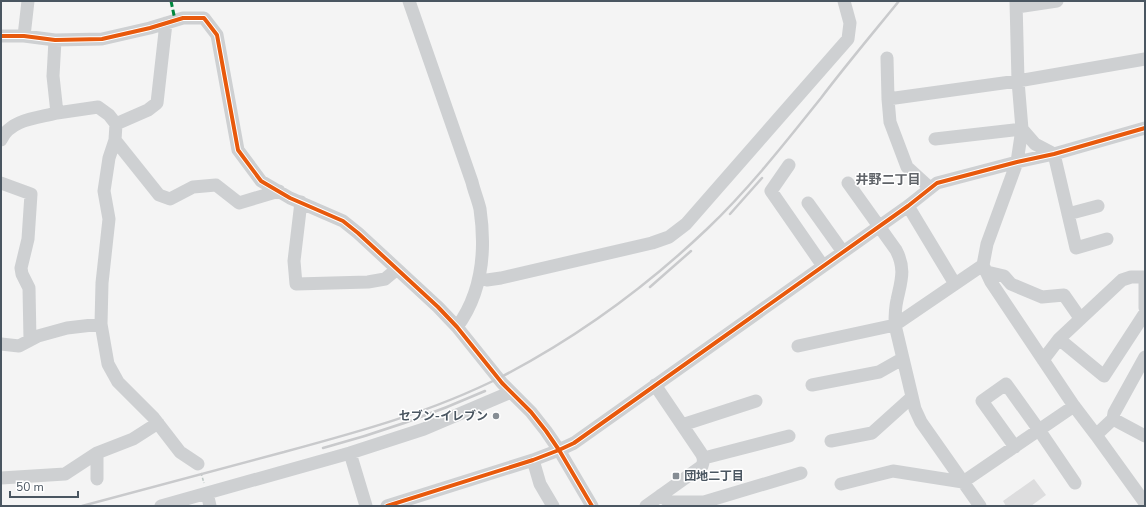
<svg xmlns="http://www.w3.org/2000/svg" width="1146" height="507" font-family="'Nunito Sans','Noto Sans JP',sans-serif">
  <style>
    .building { fill: #ddddde }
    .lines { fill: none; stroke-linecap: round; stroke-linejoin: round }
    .path { stroke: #bcc7c4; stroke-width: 1.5; stroke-dasharray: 3 2; stroke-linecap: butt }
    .minor { stroke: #ced0d2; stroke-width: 13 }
    .rail { stroke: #c9cacc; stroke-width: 2.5 }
    .quiet { stroke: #00873e; stroke-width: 3; stroke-dasharray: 6 3; stroke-linecap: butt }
    .cycleway-casing { stroke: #fff; stroke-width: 6 }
    .cycleway { stroke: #e8590c; stroke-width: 4 }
    .poi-dot { fill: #868d94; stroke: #fff; stroke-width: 1.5 }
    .labels { text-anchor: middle; stroke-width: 3; stroke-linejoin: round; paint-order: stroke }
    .poi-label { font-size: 12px; font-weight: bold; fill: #4a5661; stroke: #fff; text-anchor: end }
    .neighbourhood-label { font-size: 13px; font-weight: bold; fill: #5f6368; stroke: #fff }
  </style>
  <rect width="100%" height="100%" fill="#f4f4f4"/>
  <!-- building -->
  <path class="building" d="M1034,479L1046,495L1031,506H1006L1003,501Z"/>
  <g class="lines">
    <!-- path -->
    <path class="path" d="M201,473L204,483"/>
    <!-- minor -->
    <path class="minor" d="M409,1L472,182C474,191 478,200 480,209C486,250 482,293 457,327
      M1016,1L1018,81L1022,129L1017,162L987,244L983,265L991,282L1074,406L1096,435L1145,503
      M1017,7L1057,1
      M1,36H24L55,40L102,39L150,28L183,18H204L217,35L238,150L261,181L290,198L343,221L358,233L438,307L457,327L502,383L531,412L546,431L559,450L592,506
      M24,36L28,1
      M55,40L53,76L57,113L98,107L109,115L116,124L115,140L109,158L104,191L109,219L102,283L101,324L108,364L118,382L153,417L180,452L198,464
      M887,58L888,99L890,122L907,167L930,188
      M888,99L1018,81L1145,59
      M116,124L148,110L157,103L166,23
      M1022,129L1035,144L1054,154L1076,248L1107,239
      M935,139L1022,129
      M1,140C10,119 38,118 57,113
      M115,140L159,195L170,199L193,187L216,185L239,203L279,191
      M789,165L771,191L823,266
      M1,183L31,194L28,239L21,268L22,274L29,288L30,340
      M848,183L896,250C906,269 901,281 897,300C895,308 895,317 895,325L915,409L921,422L980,506
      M301,202L294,261L296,284L368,282L385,279L397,269
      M808,203L843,252
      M908,206L955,284
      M1068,214L1098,206
      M987,272L1004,276L1011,284L1042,297L1064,295L1080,318
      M1145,277V308
      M479,278L487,280L501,278L652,243L669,237L686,224L848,39L850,23L844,1
      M1059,339L1104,376L1145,313
      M1,344L19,346L38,336L67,328L101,324
      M798,346L895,325L983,265
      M1043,360L1059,339L1122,280L1131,277H1145
      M812,385L879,372L902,359
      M1113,419L1145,436
      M682,425L756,401
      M1096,435L1113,419L1114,413L1145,357
      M831,441L872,433L912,397
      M1015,447L982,401L1006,384L1039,430L1075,483
      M350,453L366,506
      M704,458L789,436
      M533,460L540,484L553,506
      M1,478L65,474L97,453
      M97,479V453L133,439L158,423
      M841,484L893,471L963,482L1074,406
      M207,493L210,506
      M661,495L669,502H704L801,473
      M161,506L350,453L424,429L511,392
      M387,506L533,460L559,450L574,443L908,206L937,183L1017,162L1054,154L1145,128
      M646,506L702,466C704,461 704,458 701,453L655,385"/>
    <!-- rail -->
    <path class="rail" d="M730,214L762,178
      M650,287L691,251
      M323,448C379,433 431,415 485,391
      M82,506C150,488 217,470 284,452C358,432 432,412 501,377C576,338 645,288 707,229C749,189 785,143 821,98C846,65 873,33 899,1"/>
    <!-- quiet -->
    <path class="quiet" d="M171,1L175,20"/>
    <defs>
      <path id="cycleway" d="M1,36H24L55,40L102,39L150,28L183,18H204L217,35L238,150L261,181L290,198L343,221L358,233L438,307L457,327L502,383L531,412L546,431L559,450L592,506
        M387,506L533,460L559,450L574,443L908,206L937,183L1017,162L1054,154L1145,128"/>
    </defs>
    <!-- cycleway casing -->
    <use href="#cycleway" class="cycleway-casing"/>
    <!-- cycleway -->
    <use href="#cycleway" class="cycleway"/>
  </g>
  <!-- markers -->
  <g class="poi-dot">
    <circle cx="496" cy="416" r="4"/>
    <rect x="672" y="472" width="8" height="8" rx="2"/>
  </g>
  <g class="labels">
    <!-- poi labels -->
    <g class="poi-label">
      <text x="488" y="420">セブン-イレブン</text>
      <text x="684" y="480" text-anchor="start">団地二丁目</text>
    </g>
    <!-- neighbourhood labels -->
    <g class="neighbourhood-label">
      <text x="888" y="184">井野二丁目</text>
    </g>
  </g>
  <!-- border -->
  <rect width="1146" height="507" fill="none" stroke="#4a5661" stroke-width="4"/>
  <!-- scale -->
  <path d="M10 491v6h68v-6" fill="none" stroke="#4a5661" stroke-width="2"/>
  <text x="16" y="491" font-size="12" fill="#4a5661" stroke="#ffffff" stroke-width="3" paint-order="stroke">50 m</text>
</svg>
